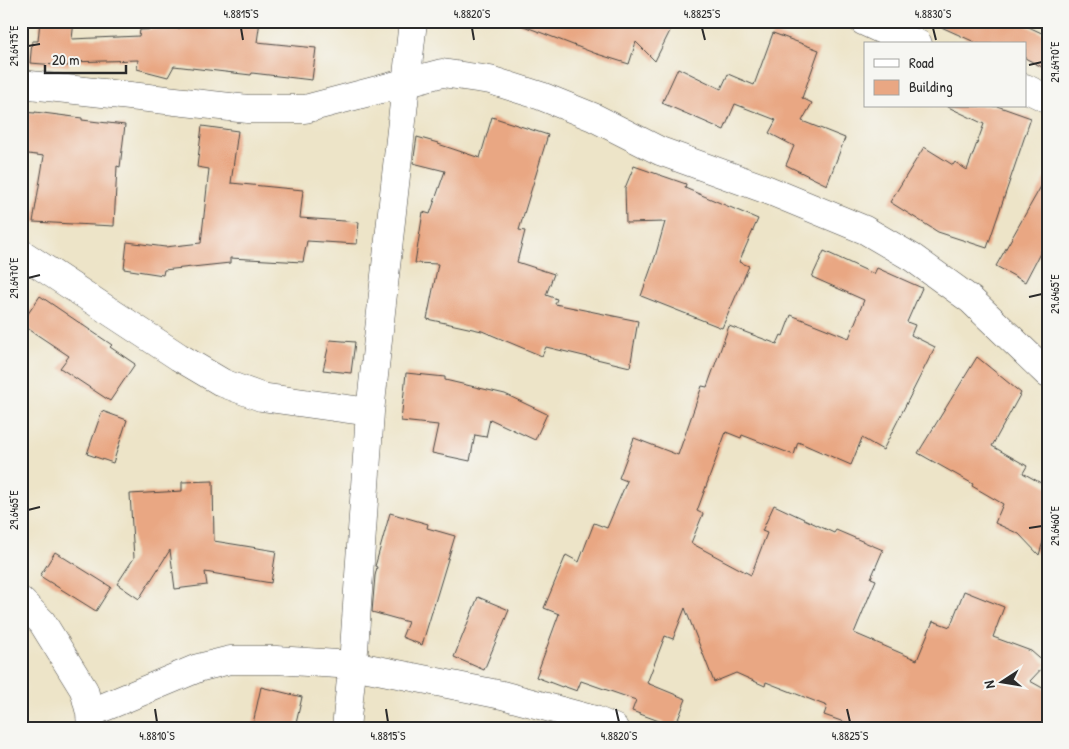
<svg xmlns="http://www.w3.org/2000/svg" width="1069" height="749" font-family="'Patrick Hand',sans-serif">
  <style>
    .building { fill: #e9a783 }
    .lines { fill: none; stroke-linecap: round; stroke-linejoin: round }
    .minor-casing { stroke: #484743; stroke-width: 29 }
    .minor { stroke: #fff; stroke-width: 28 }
    .ticks { fill: none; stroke: #2b2b2b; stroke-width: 2 }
    .neatline { fill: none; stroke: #2b2b2b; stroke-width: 2 }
    .ticks-label { font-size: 12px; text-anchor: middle; fill: #2b2b2b }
  </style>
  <rect width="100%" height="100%" fill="#f6f6f2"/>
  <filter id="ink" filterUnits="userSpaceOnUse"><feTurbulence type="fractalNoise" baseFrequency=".02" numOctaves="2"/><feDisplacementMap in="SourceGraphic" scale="10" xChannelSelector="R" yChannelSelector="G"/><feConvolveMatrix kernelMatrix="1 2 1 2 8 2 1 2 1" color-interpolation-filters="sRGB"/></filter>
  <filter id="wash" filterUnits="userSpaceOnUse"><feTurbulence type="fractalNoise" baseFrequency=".0096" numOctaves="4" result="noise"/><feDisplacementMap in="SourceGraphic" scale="20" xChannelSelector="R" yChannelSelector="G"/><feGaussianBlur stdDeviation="1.12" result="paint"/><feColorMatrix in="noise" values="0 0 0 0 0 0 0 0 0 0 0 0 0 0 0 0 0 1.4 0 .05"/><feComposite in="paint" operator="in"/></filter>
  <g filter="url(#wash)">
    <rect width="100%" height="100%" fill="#ede4c8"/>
    <g id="blocks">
      <!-- building -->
      <path class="building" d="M40,21H74L72,39L139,36L140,30L180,28L181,21H260L257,42L316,48L312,80L252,73L251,75L174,66L168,77L137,69L138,60L69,62V66L30,63L32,41H38Z
        M516,21H675L655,61L636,42L629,64L594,53L516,23Z
        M928,21H1016L1048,36V54L1042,67L1025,58V44H979Z
        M773,33L819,50L802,98L812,103L802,121L845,138L827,185L786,165L794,146L769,133L776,120L735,104L724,130L662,103L678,68L721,89L728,74L754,85Z
        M946,106H997L1031,118L987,248L938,232L890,202L924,147L953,165L955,162L967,170L984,124Z
        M21,112L35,113V112L82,118V120L125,125L120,167L117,166L114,226L33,222L44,156L21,153Z
        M492,117L548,135L519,230L525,231L517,262L554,274L546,295L557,299L555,304L638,321L630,367L546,347L542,356L482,331L427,319L438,264L415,263L423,212L430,214L445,171L413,163L417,137L438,143V144L480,158Z
        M202,126L238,131L231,183L303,190L300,218L359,222L357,244L307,241L303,262L230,258V263L164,270L163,275L124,269L127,242L165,247L201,243L209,169L197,167Z
        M634,166L686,184L685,188L758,219L739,262L749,266L722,328L641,296L655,257L665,222L626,223L625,188Z
        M1048,174V238L1025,282L996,266Z
        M824,251L874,274L877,268L922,288L907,322L915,325L911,335L935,347L883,450L862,438L851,465L798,442L794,455L742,435L741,438L726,432L697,511L703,514L691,543L751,575L767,533L762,531L774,505L834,533L836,530L883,550L871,578L876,580L854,633L917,660L933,621L950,627L964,591L1004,607L993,637L1031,651L1046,664L1030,681L1048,691V728H861L824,715L827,706L766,682L765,686L736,673L714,682L685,608L673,639L665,636L647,683L686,699L675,727L632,711L636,700L581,681L577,691L563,686L562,687L536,677L559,614L544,608L566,555L579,562L594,523L607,528L627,481L619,478L634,438L678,455L702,386L707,387L729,326L777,344L781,335L783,336L791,315L849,338L864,300L812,277Z
        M40,296L112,345L110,347L135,364L110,401L60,368L69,356L21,324Z
        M330,340L355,342L351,373L323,370Z
        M977,357L1021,393L992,446L1027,466L1023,473L1048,487V525L1039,555L1019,534L995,523L1003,504L972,486L973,484L918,453Z
        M406,373L445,377V380L505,394L547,414L535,440L490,419L486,437L475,435L470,461L432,453L438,425L401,421Z
        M102,411L127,420L113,463L87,454Z
        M213,481L214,541L276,551L271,583L205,572L207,585L175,589L170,550L139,599L117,584L134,558L130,494L182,491V482Z
        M390,513L428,524L427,528L455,536L422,645L402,637L408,622L372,612L375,576L377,567L375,566L376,563Z
        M55,552L111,587L96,611L40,576Z
        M478,597L509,610L484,670L454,657Z
        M261,687L302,697L295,728H252Z"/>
    </g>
  </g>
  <g filter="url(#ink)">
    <use href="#blocks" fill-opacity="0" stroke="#484743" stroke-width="1"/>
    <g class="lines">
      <defs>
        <path id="minor" d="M863,21L891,34L918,44
          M21,84L248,109H305L442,73L490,80L541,96L593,117L660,151L768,190L865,230L913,258L971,300L1048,374
          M1025,88L1048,99
          M21,253L179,357L223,383L261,397L370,412
          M21,601L42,622L84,690L90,713L91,728
          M90,713L198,668L230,660H276L353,665L502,695L595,720L614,728
          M346,728L354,650L370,412L413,21"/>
      </defs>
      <!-- minor casing -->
      <use href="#minor" class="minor-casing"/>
      <!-- minor -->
      <use href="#minor" class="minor"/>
    </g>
  </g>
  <!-- ticks -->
  <path class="ticks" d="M241,28L243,40M472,28L474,40M702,28L705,40M933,28L936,40M28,46L40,44M1029,65L1042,62M28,278L40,275M1029,297L1042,294M28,510L40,507M1029,528L1042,526M155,709L157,722M386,709L388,722M616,709L619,722M847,709L850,722"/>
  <!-- margin -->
  <rect width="1069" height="749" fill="none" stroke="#f6f6f2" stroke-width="55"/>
  <!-- legend -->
  <rect x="864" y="42" width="162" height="65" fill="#f6f6f2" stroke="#a5a5a2"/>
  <rect x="874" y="59" width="25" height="8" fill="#ffffff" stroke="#a5a5a2"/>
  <text x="909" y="68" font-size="15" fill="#2b2b2b">Road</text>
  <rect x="874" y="80" width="25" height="15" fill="#e9a783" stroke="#a5a5a2"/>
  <text x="909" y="92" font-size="15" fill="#2b2b2b">Building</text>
  <!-- north arrow -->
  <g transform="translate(1002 682) rotate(258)" stroke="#f6f6f2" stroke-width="4" paint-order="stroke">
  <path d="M0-4L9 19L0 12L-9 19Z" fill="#2b2b2b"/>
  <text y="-8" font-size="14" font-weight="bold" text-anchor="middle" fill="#2b2b2b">N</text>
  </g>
  <!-- scale -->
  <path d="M45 65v8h81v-8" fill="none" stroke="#2b2b2b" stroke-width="2.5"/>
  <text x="52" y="65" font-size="15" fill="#2b2b2b" stroke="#f6f6f2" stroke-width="4" paint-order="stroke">20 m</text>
  <rect x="28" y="28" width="1014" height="694" class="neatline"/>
  <g class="ticks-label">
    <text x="241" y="18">4.8815°S</text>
    <text x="472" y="18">4.8820°S</text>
    <text x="702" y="18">4.8825°S</text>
    <text x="933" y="18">4.8830°S</text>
    <text transform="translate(14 46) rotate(-90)" y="4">29.6475°E</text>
    <text transform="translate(1055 62) rotate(-90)" y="4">29.6470°E</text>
    <text transform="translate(14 278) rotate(-90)" y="4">29.6470°E</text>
    <text transform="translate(1055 294) rotate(-90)" y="4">29.6465°E</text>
    <text transform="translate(14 510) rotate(-90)" y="4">29.6465°E</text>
    <text transform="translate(1055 526) rotate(-90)" y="4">29.6460°E</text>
    <text x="157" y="740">4.8810°S</text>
    <text x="388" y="740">4.8815°S</text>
    <text x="619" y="740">4.8820°S</text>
    <text x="850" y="740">4.8825°S</text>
  </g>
</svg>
